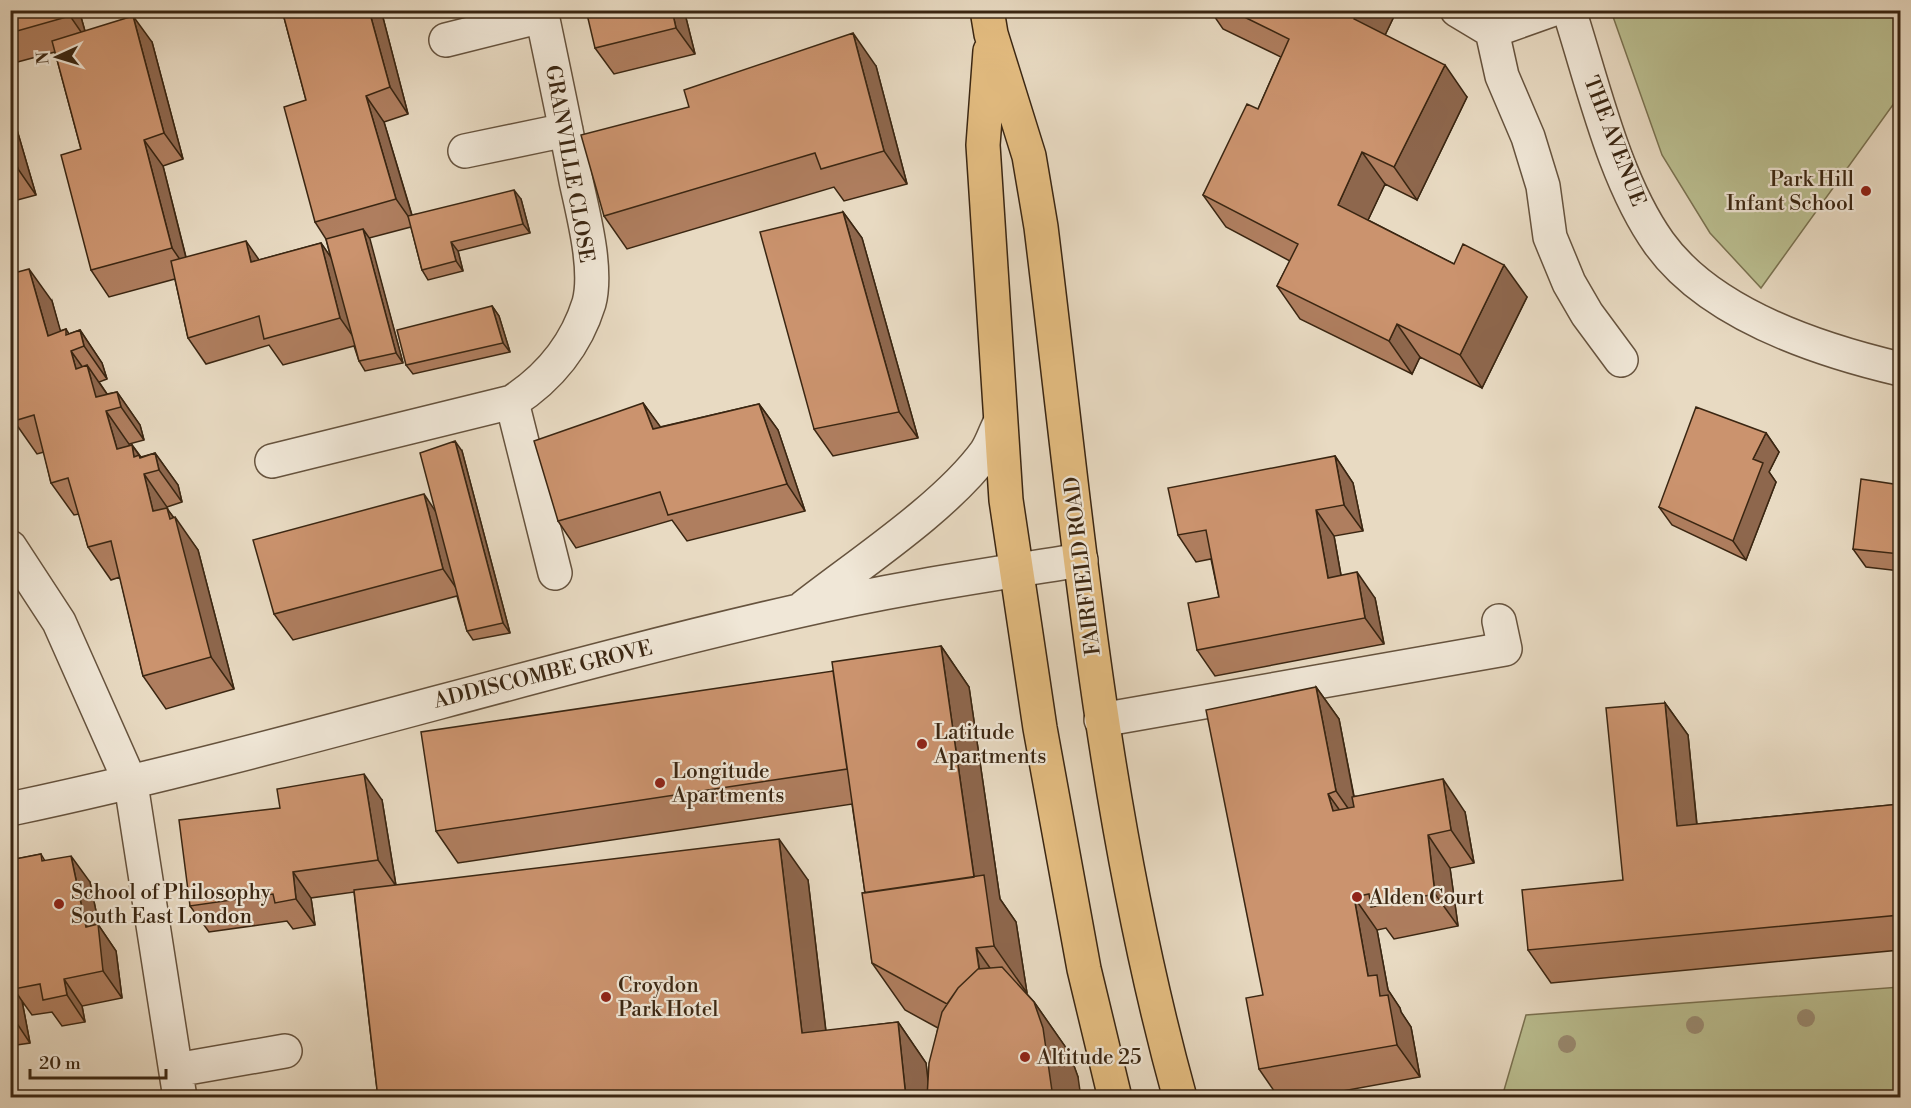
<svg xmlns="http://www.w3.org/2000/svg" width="1911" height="1108" font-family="'Libre Bodoni',serif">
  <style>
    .green { fill: #babe90; stroke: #7a7251; stroke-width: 1.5 }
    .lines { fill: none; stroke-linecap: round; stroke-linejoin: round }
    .minor-casing { stroke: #66533e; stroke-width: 36 }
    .highway-casing { stroke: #3a2612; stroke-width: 36 }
    .minor { stroke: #f0e7d7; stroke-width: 33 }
    .highway { stroke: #e4bd81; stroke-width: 33 }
    .tree { fill: #9a8c73 }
    .wall { fill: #af7e5f; stroke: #3a2612; stroke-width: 1.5 }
    .shaded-wall { fill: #8e674d; stroke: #3a2612; stroke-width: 1.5 }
    .building { fill: #cb936e; stroke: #3a2612; stroke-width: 1.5 }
    .poi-dot { fill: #8f2418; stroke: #f0e7d7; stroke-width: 2 }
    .labels { text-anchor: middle; stroke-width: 4.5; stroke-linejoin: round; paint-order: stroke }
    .street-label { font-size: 21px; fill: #3a2612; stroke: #f0e7d7 }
    .poi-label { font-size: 21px; fill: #3a2612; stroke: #f0e7d7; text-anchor: start }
  </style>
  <rect width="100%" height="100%" fill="#e8dac2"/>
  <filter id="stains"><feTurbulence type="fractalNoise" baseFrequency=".00333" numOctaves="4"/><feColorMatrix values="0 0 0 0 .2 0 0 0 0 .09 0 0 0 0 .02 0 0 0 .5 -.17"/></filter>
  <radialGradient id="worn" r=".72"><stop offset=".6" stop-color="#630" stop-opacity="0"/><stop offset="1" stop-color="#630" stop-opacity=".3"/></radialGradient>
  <!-- green -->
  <path class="green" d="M1611,11H1900V95L1761,288L1710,233L1662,155Z
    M1900,987V1097H1502L1526,1015Z"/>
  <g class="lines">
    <defs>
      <path id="minor" d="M1457,10L1492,31L1551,10
        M1569,10C1593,84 1614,180 1659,243C1710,314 1819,350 1900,369
        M1492,31L1502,76L1528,137L1543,186L1550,237L1569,283L1587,314L1621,360
        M446,40L542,16
        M465,151L566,130
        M512,402L555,573
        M272,461L512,402C549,378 576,345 589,303C598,269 583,214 576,181C565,124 553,67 541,10
        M10,547L59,622L131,784L180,1098
        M804,607C859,564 946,507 986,452C992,443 995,432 1000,423
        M1101,720L1505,649L1499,621
        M10,809C275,753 534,671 798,611C891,589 987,575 1081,560
        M176,1070L285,1051"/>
      <path id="highway" d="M987,10L991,34L1029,156L1041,227C1077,519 1101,813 1180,1098
        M990,51L983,145L1006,500L1040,728L1084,969L1115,1098"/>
    </defs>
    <!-- minor casing -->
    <use href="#minor" class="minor-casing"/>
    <!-- highway casing -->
    <use href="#highway" class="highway-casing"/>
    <!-- minor -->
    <use href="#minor" class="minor"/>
    <!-- highway -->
    <use href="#highway" class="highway"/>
  </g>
  <!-- trees -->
  <g class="tree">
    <circle cx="1806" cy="1018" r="9"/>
    <circle cx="1695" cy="1025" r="9"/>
    <circle cx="1567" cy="1044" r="9"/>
  </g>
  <!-- wall -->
  <path class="wall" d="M10,10H79L85,31L152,42L183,159L163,166L186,257L259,260L321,243L331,258L326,239L315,222L306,100L282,10H381L408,114L384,122L412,215L521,199L530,233L458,251L463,271L428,280L422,270L411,227L369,238L403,363L365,371L359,361L354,346L283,365L269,345L206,364L188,338L175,279L109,297L91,270L81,149L55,52L10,64Z
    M684,10L695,54L614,74L595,48Z
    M1210,10H1397L1385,35L1467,97L1417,200L1385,184L1368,220L1454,264L1527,297L1482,388L1420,357L1412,374L1300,319L1277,286L1290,261L1226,227L1203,195L1258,109L1281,57L1223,29Z
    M876,66L907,184L844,201L834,187L627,249L604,216Z
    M10,116L15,123L36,195L10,202Z
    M843,212L862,238L918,438L833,456L814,429Z
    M52,301L60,331L66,329L69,334L80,330L102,363L107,379L99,382L107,394L117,392L140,425L144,440L129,444V446L132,445L141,457L155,453L178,485L182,502L167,507L168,510L198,550L234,689L166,709L143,676L120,577L111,580L88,547L79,514L74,515L51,483L44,452L37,454L14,421Z
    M492,306L499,316L510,352L413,374L406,365Z
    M643,403L660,427L759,404L778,430L805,511L687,541L672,520L576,548L558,521Z
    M1766,433L1779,452L1769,472L1776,482L1746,560L1672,525L1659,507Z
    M462,451L510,633L473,640L467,631L457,596L293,640L274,614L435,511Z
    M1335,456L1353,483L1363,531L1334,536L1341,575L1375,598L1384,644L1215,676L1197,650L1219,597L1211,559L1196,562L1178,535Z
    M1900,485V571L1866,567L1853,549Z
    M941,646L969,687L1000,899L1016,922L1027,993H1026L1034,1002L1069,1052L1078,1077L378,1098L354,892L311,898L315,925L293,929L287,921L209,932L190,906L382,800L396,885L808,880L826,1031L898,1022L926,1063L928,1081L938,1028L905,1010L872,963L865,893L852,804L458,863L436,831L833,671Z
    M1316,687L1339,719L1354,796L1465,812L1474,863L1450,868L1458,926L1394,939L1386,928L1377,930L1388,990L1400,1008L1401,1012L1411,1027L1420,1077L1304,1098H1279L1259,1069L1263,995Z
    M1665,703L1688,735L1697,824L1900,804V950L1551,983L1528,950L1623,880Z
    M41,854L45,861L90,882L99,926L116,951L122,998L82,1006L85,1022L62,1026L52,1012L32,1015L22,1001L30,1043L10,1046V860Z"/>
  <!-- shaded-wall -->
  <path class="shaded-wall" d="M68,10H79L88,42L70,16Z
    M369,10H381L408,114L390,87Z
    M672,10H684L695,54L676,28Z
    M1358,10H1397L1377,52L1354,19Z
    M133,16L152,42L183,159L164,133Z
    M853,33L876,66L907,184L884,151Z
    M1445,65L1467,97L1417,200L1394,167Z
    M366,96L384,122L415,226L396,199Z
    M10,116L15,123L36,195L18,169L10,143Z
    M144,140L163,166L190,274L172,248Z
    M1362,152L1385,184L1360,237L1338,205Z
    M514,190L521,199L530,233L523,224Z
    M843,212L862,238L918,438L899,412Z
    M363,229L370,239L403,363L396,353Z
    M246,241L264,267L251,262Z
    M451,242L458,251L463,271L456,261Z
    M321,243L339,269L359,345L340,318Z
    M1504,265L1527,297L1482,388L1460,355Z
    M29,269L52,301L71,368L48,336Z
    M492,306L499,316L510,352L503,343Z
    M1397,324L1420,357L1412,374L1389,341Z
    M80,330L102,363L107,379L84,346Z
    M71,351L91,379L87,365L109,397L106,411L76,369Z
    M117,392L140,425L144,440L121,407Z
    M643,403L662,429H653Z
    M759,404L778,430L805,511L787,484Z
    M106,411L129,444L140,481L117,449Z
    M1766,433L1779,452L1769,472L1776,482L1746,560L1733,541L1753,459Z
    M455,441L462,451L510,633L503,623Z
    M132,445L151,472L134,457Z
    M155,453L178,485L182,502L159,470Z
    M1335,456L1353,483L1363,531L1344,505Z
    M144,474L167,507L168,510L176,521L175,517L198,550L234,689L211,657L153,511Z
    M424,494L442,521L461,595L443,569Z
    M1316,510L1334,536L1346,604L1328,578Z
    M1357,572L1375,598L1384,644L1365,618Z
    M941,646L969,687L1000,899L1016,922L1027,993L994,946L975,883Z
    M1316,687L1339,719L1359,824L1336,791Z
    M1665,703L1688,735L1700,858L1677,826Z
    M364,774L382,800L396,886L378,860Z
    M1443,779L1465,812L1474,863L1451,830Z
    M1328,794L1351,826L1333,811Z
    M1428,835L1450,868L1458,926L1435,894Z
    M779,839L808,880L831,1075L802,1033Z
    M71,856L90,882L99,926L116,951L122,998L103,971L86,927Z
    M293,872L311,898L315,925L296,899Z
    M1354,897L1377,930L1388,990L1400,1008L1401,1012L1411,1027L1420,1077L1397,1045L1368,976Z
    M10,939L14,989L22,1001L30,1043L12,1016L10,1010Z
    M976,948L1009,995L980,972Z
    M64,979L82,1006L85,1022L67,995Z
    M1034,1002L1069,1052L1078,1077L1081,1098H1053Z
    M898,1022L926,1063L930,1098H906Z"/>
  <!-- building -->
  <path class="building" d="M10,10H68L70,16L10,33Z
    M282,10H369L390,87L366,96L396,199L315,222L284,107L306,100Z
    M586,10H672L676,28L595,48Z
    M1230,10H1358L1354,19L1445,65L1394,167L1362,152L1338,205L1454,264L1463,244L1504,265L1460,355L1397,324L1389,341L1277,286L1298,244L1203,195L1247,104L1258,109L1289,39Z
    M133,16L164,133L144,140L172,248L91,270L61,155L81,149L52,41Z
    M853,33L884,151L821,169L815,153L604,216L581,135L689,107L684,90Z
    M10,143L18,169L10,171Z
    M514,190L523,224L451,242L456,261L422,270L408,216Z
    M843,212L899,412L814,429L760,232Z
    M363,229L396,353L359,361L326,239Z
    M246,241L251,262L321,243L340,318L264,339L259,316L188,338L171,261Z
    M29,269L48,336L66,329V335L80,330L84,346L71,351L76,369L87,365L96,397L117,392L121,407L106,411L117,449L132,445L134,457L139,455L140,458L155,453L159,470L144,474L153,511L167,508L170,519L175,517L211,657L143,676L111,541L88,547L68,478L51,483L34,415L14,421L10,407V274Z
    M492,306L503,343L406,365L397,330Z
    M643,403L653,429L759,404L787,484L668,515L660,492L558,521L534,441Z
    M1696,407L1766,433L1753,459L1763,463L1733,541L1659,507Z
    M455,441L503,623L467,631L420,453Z
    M1335,456L1344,505L1316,510L1328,578L1357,572L1365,618L1197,650L1188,603L1219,597L1206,530L1178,535L1168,488Z
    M1861,479L1900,485V554L1853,549Z
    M424,494L443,569L274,614L253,540Z
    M941,646L974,877L865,893L832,662Z
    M833,671L847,769L436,831L421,732Z
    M1316,687L1336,791L1328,794L1333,811L1354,807L1352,797L1443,779L1451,830L1428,835L1435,894L1371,907L1369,894L1354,897L1368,976L1377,975L1380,996L1388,995L1397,1045L1259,1069L1246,998L1263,995L1206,710Z
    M1665,703L1677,826L1900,804V915L1528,950L1522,890L1623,880L1606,708Z
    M364,774L378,860L293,872L296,899L275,903L273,894L190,906L179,820L280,808L277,789Z
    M779,839L802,1033L898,1022L906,1098H378L354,890Z
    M41,854L42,861L71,856L86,927L98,924L103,971L64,979L67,995L43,1000L40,984L14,989L10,973V860Z
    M984,875L994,946L976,948L979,969H978L958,988L947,1004L872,963L862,893Z
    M1002,967L1034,1002L1043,1028L1053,1098H927L929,1063L942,1012L958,988L978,969Z"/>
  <!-- markers -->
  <g class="poi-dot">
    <circle cx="1866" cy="191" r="6"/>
    <circle cx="922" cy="744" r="6"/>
    <circle cx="660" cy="783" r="6"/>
    <circle cx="1357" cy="897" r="6"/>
    <circle cx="59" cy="904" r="6"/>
    <circle cx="606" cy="997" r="6"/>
    <circle cx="1025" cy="1057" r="6"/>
  </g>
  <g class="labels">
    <!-- street labels -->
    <g class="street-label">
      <text transform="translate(1615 141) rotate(69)" y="7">THE AVENUE</text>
      <text transform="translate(570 164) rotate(80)" y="7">GRANVILLE CLOSE</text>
      <text transform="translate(1082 566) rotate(-97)" y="7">FAIRFIELD ROAD</text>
      <text transform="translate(543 674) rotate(-14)" y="7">ADDISCOMBE GROVE</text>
    </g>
    <!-- poi labels -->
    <g class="poi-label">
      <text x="1854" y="186" text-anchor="end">Park Hill<tspan x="1854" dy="24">Infant School</tspan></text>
      <text x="934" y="739">Latitude<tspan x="934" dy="24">Apartments</tspan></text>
      <text x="672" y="778">Longitude<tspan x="672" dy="24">Apartments</tspan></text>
      <text x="71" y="899">School of Philosophy<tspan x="71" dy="24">South East London</tspan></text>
      <text x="1369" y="904">Alden Court</text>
      <text x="618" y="992">Croydon<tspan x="618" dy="24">Park Hotel</tspan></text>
      <text x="1037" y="1064">Altitude 25</text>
    </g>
  </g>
  <!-- margin -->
  <rect width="1911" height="1108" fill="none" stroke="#e8dac2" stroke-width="36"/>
  <rect x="12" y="12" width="1887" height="1084" fill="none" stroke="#3a2612" stroke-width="3"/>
  <rect x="18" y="18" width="1875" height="1072" fill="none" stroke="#3a2612" stroke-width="1.5"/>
  <!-- north arrow -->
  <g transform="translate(57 57) rotate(266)" stroke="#f0e7d7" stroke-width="4.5" paint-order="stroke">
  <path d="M0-4.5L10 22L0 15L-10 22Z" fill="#3a2612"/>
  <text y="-9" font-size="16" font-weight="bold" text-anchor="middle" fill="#3a2612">N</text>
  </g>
  <!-- scale -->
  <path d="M30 1069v9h136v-9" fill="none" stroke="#3a2612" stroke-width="3"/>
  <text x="39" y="1069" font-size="18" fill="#3a2612" stroke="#f0e7d7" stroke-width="4.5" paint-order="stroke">20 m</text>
  <rect width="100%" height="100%" filter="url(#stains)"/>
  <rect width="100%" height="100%" fill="url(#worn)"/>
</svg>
